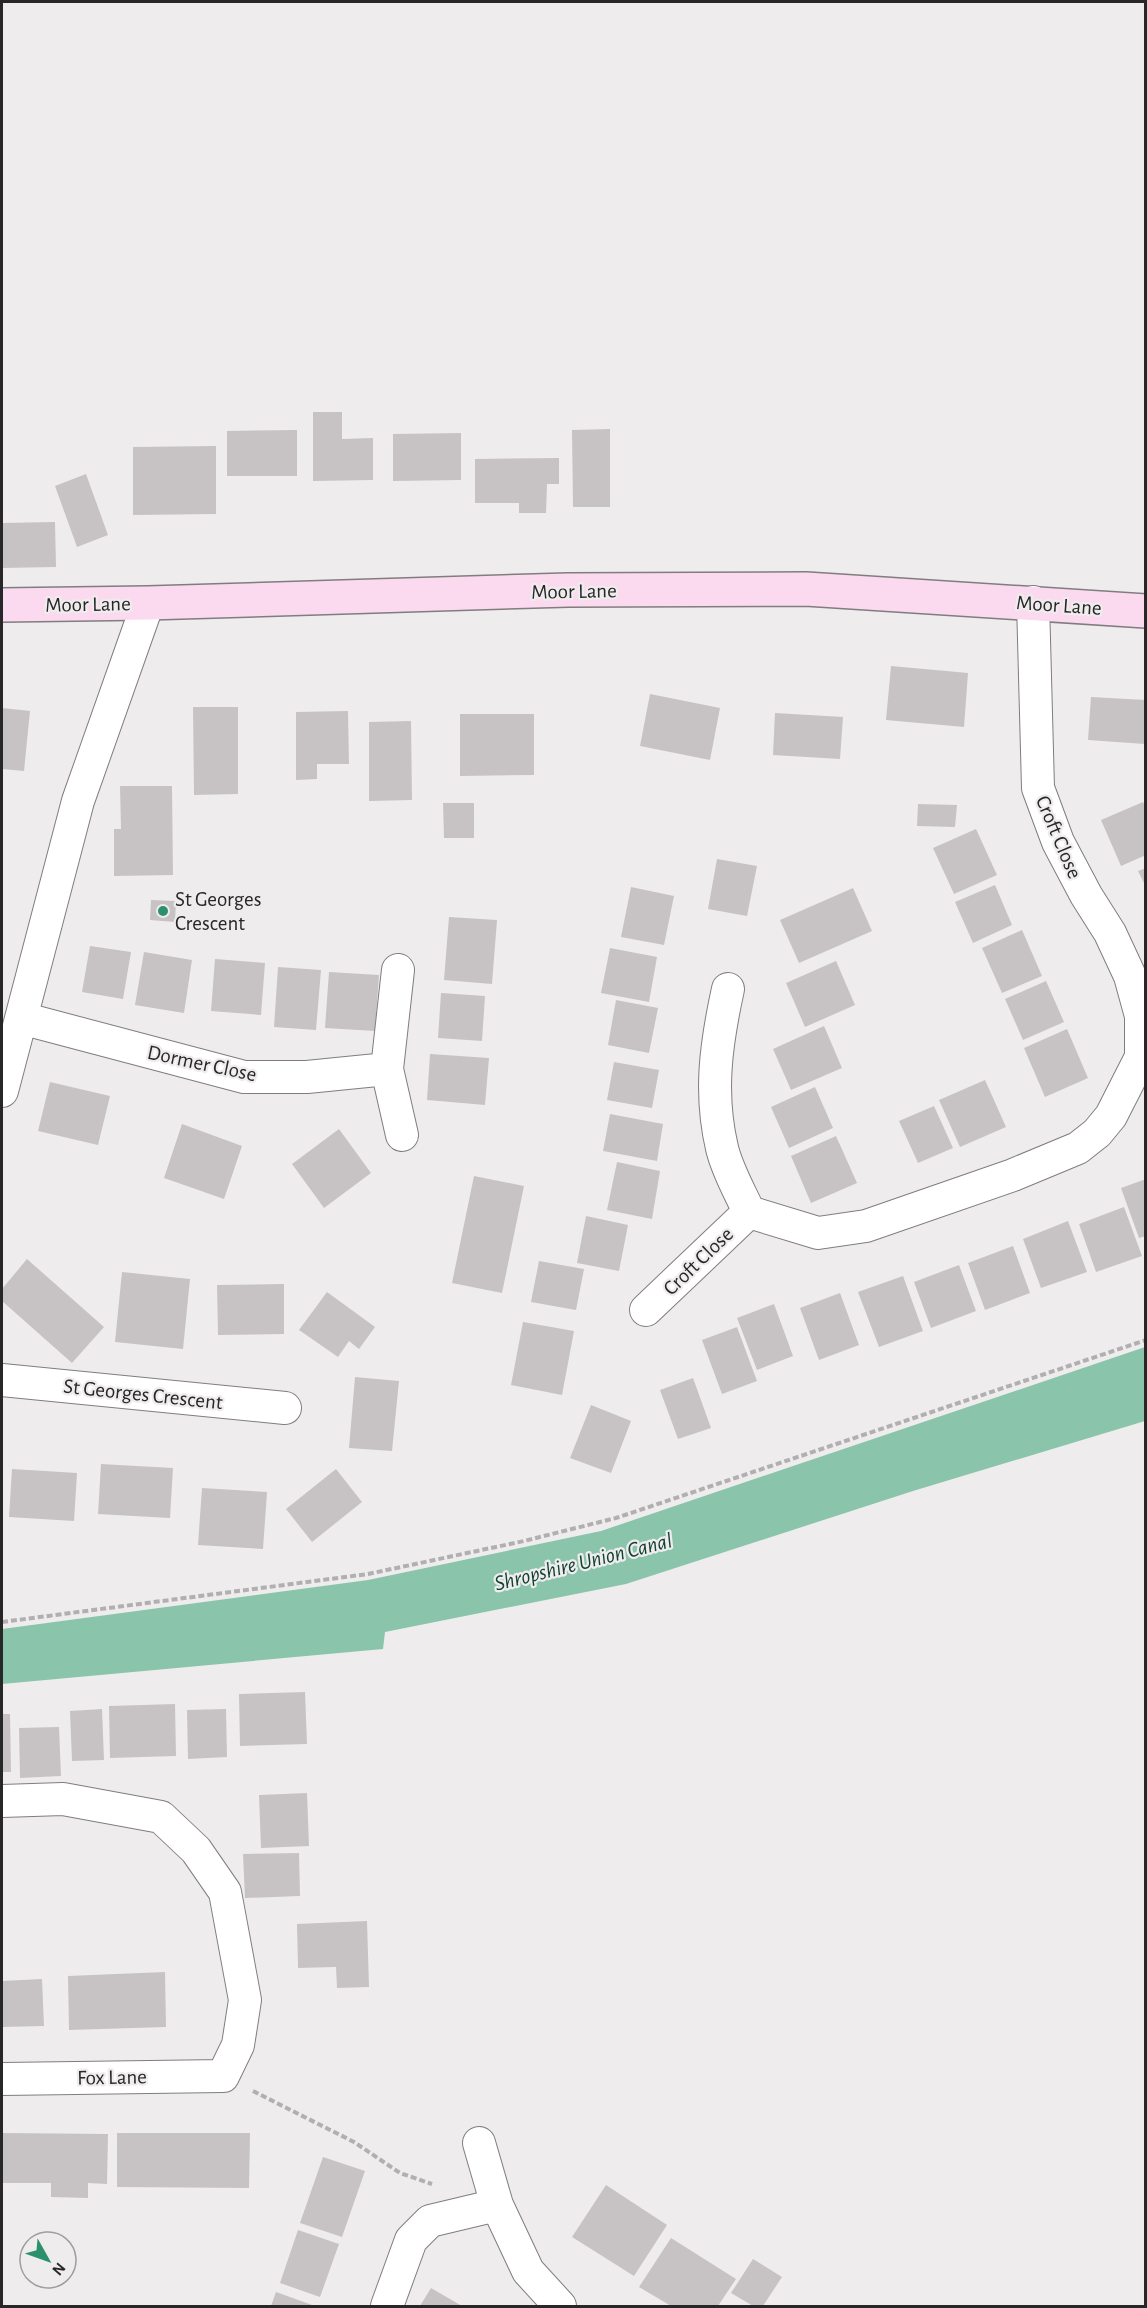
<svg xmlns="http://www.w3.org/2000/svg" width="1147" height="2308" font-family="'Alegreya Sans',sans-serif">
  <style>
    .water { fill: #8ac5ab }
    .building { fill: #c7c3c5 }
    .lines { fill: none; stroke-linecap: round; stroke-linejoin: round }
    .street-casing { stroke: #807d7f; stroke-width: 34 }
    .secondary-casing { stroke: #807d7f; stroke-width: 36 }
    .path { stroke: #b2afb1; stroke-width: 4; stroke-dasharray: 6 3; stroke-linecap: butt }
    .street { stroke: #fff; stroke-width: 32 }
    .secondary { stroke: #fbd9ef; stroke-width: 33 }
    .poi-dot { fill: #2b916d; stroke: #efecee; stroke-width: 2 }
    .labels { text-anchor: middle; stroke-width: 4.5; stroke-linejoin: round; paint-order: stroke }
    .street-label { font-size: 21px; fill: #282728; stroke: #efecee }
    .poi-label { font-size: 21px; fill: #282728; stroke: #efecee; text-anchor: start }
    .water-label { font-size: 22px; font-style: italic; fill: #124231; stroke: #efecee }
  </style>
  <rect width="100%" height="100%" fill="#efecee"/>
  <!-- water -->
  <path class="water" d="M1145,1347V1421L913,1491L626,1584L385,1632L383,1649L2,1684V1629L368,1580L601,1531Z"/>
  <!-- building -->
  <path class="building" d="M313,412H342V439L373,438V480L313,481Z
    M610,429V507H573L572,430Z
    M297,430V476H227V431Z
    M461,433V480L393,481V434Z
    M216,446V514L133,515V447Z
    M559,458V484H547L546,513H519V503H475V459Z
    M86,474L108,535L77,547L55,486Z
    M55,522L56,567L2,568V523Z
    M891,666L968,673L964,727L886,720Z
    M650,694L720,708L710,760L640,746Z
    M1091,697L1146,700L1145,744L1088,740Z
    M193,707H238V794L194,795Z
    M2,708L30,711L24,771L2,769Z
    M348,711L349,764H317V779L296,780V712Z
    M775,713L843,717L840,759L773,755Z
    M460,714H534V775L460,776Z
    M411,721L412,800L369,801V722Z
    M120,786H172L173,875L114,876V829H121Z
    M1143,802L1146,808V855L1121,866L1101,820Z
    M443,803H474V838H444Z
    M918,804L957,805L955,827L917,826Z
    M976,829L997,875L954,894L933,848Z
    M717,859L757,866L747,916L708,909Z
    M1146,868V887L1138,871Z
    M995,885L1012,925L973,943L955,902Z
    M631,887L674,896L664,945L621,937Z
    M853,888L872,931L799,963L780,920Z
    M151,900L176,901L175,922L150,920Z
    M449,917L497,920L492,984L444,980Z
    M1022,930L1042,976L1002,993L982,948Z
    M90,946L131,952L123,999L82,992Z
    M610,948L657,957L649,1002L601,993Z
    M144,952L192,960L184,1013L135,1005Z
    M215,959L265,963L261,1015L211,1011Z
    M836,961L855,1005L805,1027L786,983Z
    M278,967L321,970L316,1030L274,1027Z
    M329,972L379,975L375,1031L325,1028Z
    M1046,981L1064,1022L1023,1040L1005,999Z
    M441,993L485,996L482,1041L438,1038Z
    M616,1000L658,1008L649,1053L608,1045Z
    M824,1026L842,1068L791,1090L773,1049Z
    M1067,1029L1088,1078L1045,1097L1024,1048Z
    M430,1054L489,1058L485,1105L427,1100Z
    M614,1062L659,1070L652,1108L607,1100Z
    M985,1080L1006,1127L960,1147L939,1100Z
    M50,1082L110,1096L98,1145L38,1131Z
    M815,1087L833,1128L789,1148L771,1107Z
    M934,1106L953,1148L918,1163L899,1121Z
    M610,1114L663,1124L657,1161L603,1151Z
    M182,1124L242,1146L224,1199L164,1178Z
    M339,1129L371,1173L324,1208L292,1164Z
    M836,1136L857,1183L811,1203L791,1156Z
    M617,1162L660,1171L652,1219L607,1210Z
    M474,1176L524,1186L502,1293L452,1283Z
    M1146,1179V1236L1139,1238L1121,1188Z
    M1124,1207L1142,1256L1096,1272L1079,1224Z
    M586,1216L628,1225L619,1271L577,1263Z
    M1068,1221L1087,1272L1041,1288L1023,1239Z
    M1013,1246L1030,1293L985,1310L968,1263Z
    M27,1259L104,1327L72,1363L2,1301V1289Z
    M539,1261L584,1269L576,1310L531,1302Z
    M959,1265L976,1311L931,1328L914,1282Z
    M122,1272L190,1279L183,1349L115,1342Z
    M903,1276L923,1331L879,1347L858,1292Z
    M284,1284V1334L218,1335L217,1285Z
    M327,1292L375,1327L359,1349L349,1341L338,1357L299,1330Z
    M840,1293L859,1345L819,1360L800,1308Z
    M774,1304L793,1356L757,1370L737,1318Z
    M523,1322L574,1331L562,1395L511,1385Z
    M737,1327L757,1381L722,1394L702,1340Z
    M355,1377L399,1381L392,1451L349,1448Z
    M693,1378L711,1428L678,1439L660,1390Z
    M591,1405L631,1421L611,1473L570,1458Z
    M101,1464L173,1468L170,1518L98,1514Z
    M12,1469L77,1473L74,1521L9,1517Z
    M336,1469L362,1502L312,1542L286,1509Z
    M202,1488L267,1492L263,1549L198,1545Z
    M305,1692L307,1744L240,1746L239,1694Z
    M175,1704L176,1756L110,1758L109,1706Z
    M102,1709L104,1760L72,1761L70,1711Z
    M226,1709L227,1757L188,1759L187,1710Z
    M2,1714H10L11,1772H2Z
    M59,1727L61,1776L20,1778L19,1728Z
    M307,1793L309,1846L261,1848L259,1795Z
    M299,1853L300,1896L245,1898L243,1854Z
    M367,1921L369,1987L337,1988L336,1967L298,1968L297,1924Z
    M165,1972L166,2027L69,2030L68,1976Z
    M42,1979L44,2026L2,2027V1981Z
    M2,2133L108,2134L107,2184L88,2183V2198L51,2197V2183H2Z
    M117,2133H250L249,2188L117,2187Z
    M323,2157L365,2171L342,2237L300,2223Z
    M606,2185L667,2225L634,2276L572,2237Z
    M298,2230L339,2244L320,2297L280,2283Z
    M671,2238L736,2279L718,2306H671L639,2287Z
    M753,2259L782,2277L763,2306H753L731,2293Z
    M431,2288L462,2306H420Z
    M276,2292L315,2306H271Z"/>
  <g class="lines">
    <defs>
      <path id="street" d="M398,970L387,1069L402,1135
        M728,989C716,1044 709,1093 722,1148C727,1170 740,1192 749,1212
        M21,1018L244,1077H307L387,1069
        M2,1091L78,801L148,603
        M646,1310L749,1212L818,1233L866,1226L1013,1175L1078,1148L1097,1133L1111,1116L1141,1057V1016L1130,976L1110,933L1086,895L1058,842L1038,788L1033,602
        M2,1380L285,1408
        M2,1801L63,1799L161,1817L196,1850L225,1892L245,2000L238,2045L223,2076L2,2079
        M479,2143L497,2205L528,2271L560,2306
        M387,2306L411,2240L430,2221L497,2205"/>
      <path id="secondary" d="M2,605L148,603L568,590L806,589L1146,611"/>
    </defs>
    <!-- street casing -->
    <use href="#street" class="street-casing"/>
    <!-- secondary casing -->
    <use href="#secondary" class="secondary-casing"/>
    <!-- path -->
    <path class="path" d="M2,1622L368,1574L524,1541L616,1518L1146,1340
      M253,2091L354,2142L400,2173L432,2184"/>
    <!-- street -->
    <use href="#street" class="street"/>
    <!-- secondary -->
    <use href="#secondary" class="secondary"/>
  </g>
  <!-- markers -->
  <circle class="poi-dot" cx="163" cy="911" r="6"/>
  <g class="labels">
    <!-- street labels -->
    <g class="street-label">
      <text transform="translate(574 591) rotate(-1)" y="7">Moor Lane</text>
      <text transform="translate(88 604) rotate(-1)" y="7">Moor Lane</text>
      <text transform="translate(1059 605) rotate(4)" y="7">Moor Lane</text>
      <text transform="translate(1059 837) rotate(67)" y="7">Croft Close</text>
      <text transform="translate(202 1063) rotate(12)" y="7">Dormer Close</text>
      <text transform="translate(698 1261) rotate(-44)" y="7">Croft Close</text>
      <text transform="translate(143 1394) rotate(6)" y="7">St Georges Crescent</text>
      <text transform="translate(112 2077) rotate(-1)" y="7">Fox Lane</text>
    </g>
    <!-- poi labels -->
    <g class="poi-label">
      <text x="175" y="906">St Georges<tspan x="175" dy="24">Crescent</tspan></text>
    </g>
    <!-- water labels -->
    <g class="water-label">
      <text transform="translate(583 1561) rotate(-14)" y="8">Shropshire Union Canal</text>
    </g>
  </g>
  <!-- border -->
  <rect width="1147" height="2308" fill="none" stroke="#282728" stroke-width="6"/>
  <!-- north arrow -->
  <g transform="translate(48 2260) rotate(130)"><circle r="28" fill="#efecee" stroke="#9f9d9f" stroke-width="1.5"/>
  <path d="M0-4.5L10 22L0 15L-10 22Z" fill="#2b916d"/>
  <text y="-9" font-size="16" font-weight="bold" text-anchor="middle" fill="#282728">N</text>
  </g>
</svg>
